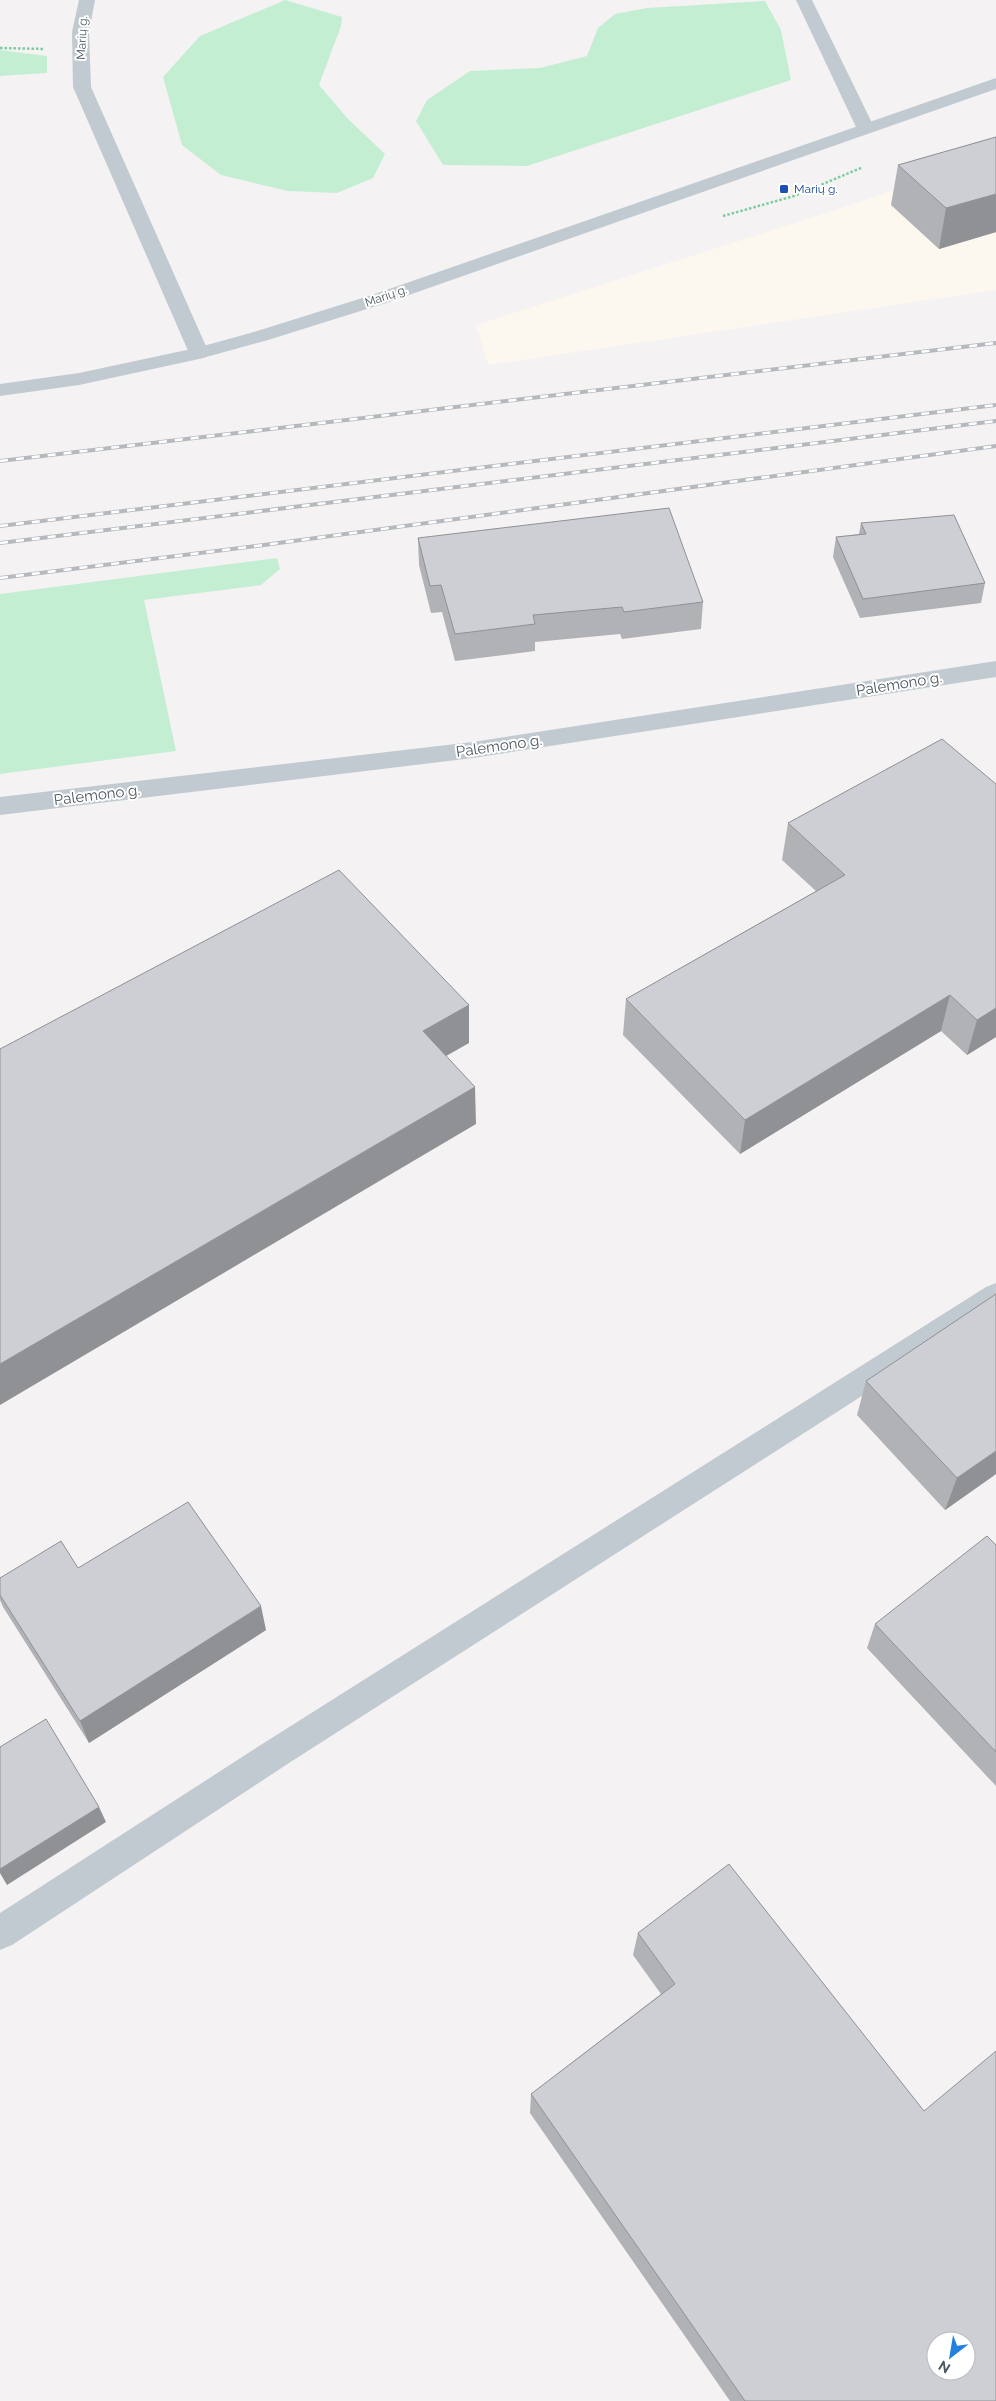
<svg xmlns="http://www.w3.org/2000/svg" width="996" height="2401" font-family="Raleway,sans-serif">
  <style>
    .commercial { fill: #fcf7ef }
    .green { fill: #c4eed2 }
    .lines { fill: none; stroke-linecap: round; stroke-linejoin: round }
    .path { stroke: #7dcba0; stroke-width: 2.5; stroke-dasharray: 2.5 2; stroke-linecap: butt }
    .minor { fill: #c1cad0; fill-rule: evenodd }
    .tertiary { fill: #c1cad0; fill-rule: evenodd }
    .rail-casing { stroke: #b5b8bc; stroke-width: 4 }
    .rail { stroke: #fff; stroke-width: 2.5; stroke-dasharray: 8; stroke-linecap: butt }
    .wall { fill: #b0b2b6 }
    .shaded-wall { fill: #909194 }
    .building { fill: #cdcfd4; stroke: #909194; fill-rule: evenodd }
    .transit-dot { fill: #1a4fb4; stroke: #fff; stroke-width: 2 }
    .labels { text-anchor: middle; stroke-width: 4; stroke-linejoin: round; paint-order: stroke }
    .far-street-label { font-size: 12px; fill: #4b575f; stroke: #fff }
    .far-transit-label { font-size: 12px; fill: #164399; stroke: #fff; text-anchor: start }
    .street-label { font-size: 15px; fill: #4b575f; stroke: #fff }
  </style>
  <rect width="100%" height="100%" fill="#f4f2f3"/>
  <!-- commercial -->
  <path class="commercial" d="M996,154V290L488,365L476,325L866,200Z"/>
  <!-- green -->
  <path class="green" d="M285,0L342,17L341,26L319,85L348,119L385,154L373,178L337,193L288,191L221,175L182,145L163,77L200,36Z
    M765,1L781,30L791,80L527,166L443,165L416,121L427,100L470,71L540,68L587,56L598,28L615,14L647,8Z
    M0,50L47,56V73L0,76Z
    M277,558L280,569L261,585L144,600L176,751L0,774V594Z"/>
  <g class="lines">
    <!-- path -->
    <path class="path" d="M0,48L45,49
      M723,216L794,196L861,168"/>
    <!-- minor -->
    <path class="minor" d="M79,0H95L89,32L91,87L209,353L206,357L199,359L192,357L189,353L73,87L72,32Z
      M796,0H812L874,127L871,131H859L856,127Z
      M996,1283V1310L289,1763L12,1945L0,1950V1913L267,1741L986,1287Z"/>
    <!-- tertiary -->
    <path class="tertiary" d="M996,78V89L386,303L268,340L199,359L79,385L0,396V384L79,373L196,348L254,332L372,295Z
      M996,661V677L473,758L0,815V797L473,742Z"/>
    <defs>
      <path id="rail" d="M0,461L996,343
        M0,526L996,405
        M0,543L996,421
        M0,578L264,545L996,446"/>
    </defs>
    <!-- rail casing -->
    <use href="#rail" class="rail-casing"/>
    <!-- rail -->
    <use href="#rail" class="rail"/>
  </g>
  <!-- wall -->
  <path class="wall" d="M996,137V232L939,249L891,205L898,165Z
    M861,523L985,583L981,603L860,618L833,557L836,537L859,534Z
    M418,538L703,602L701,629L622,639L620,634L535,642V651L455,661L442,612L431,613L419,565Z
    M996,784V1037L967,1055L941,1031L740,1154L623,1035L626,999L816,891L782,860L788,823Z
    M866,1381L996,1474L945,1510L857,1415Z
    M996,1545V1786L867,1648L875,1624Z
    M78,1568L266,1630L89,1743L3,1607L0,1600V1578Z
    M638,1933L996,2401H730L530,2113L531,2094L661,1994L633,1955Z"/>
  <!-- shaded-wall -->
  <path class="shaded-wall" d="M996,194V232L939,249L946,208Z
    M950,995L941,1031L740,1154L745,1120Z
    M469,1005V1043L425,1068L423,1031Z
    M996,1008V1037L967,1055L977,1020Z
    M475,1087L476,1124L0,1405V1364Z
    M996,1451V1474L945,1510L957,1478Z
    M261,1606L266,1630L89,1743L80,1721Z
    M99,1807L106,1822L7,1885L0,1873V1869Z"/>
  <!-- building -->
  <path class="building" d="M996,137V194L946,208L898,165Z
    M669,508L703,602L624,612L622,607L533,615L535,624L455,634L441,585L430,586L418,538Z
    M954,515L985,583L863,599L836,537L866,534L861,523Z
    M942,739L996,784V1008L977,1020L950,995L745,1120L626,999L845,875L788,823Z
    M339,870L469,1005L423,1031L475,1087L0,1364V1049Z
    M996,1294V1451L957,1478L866,1381Z
    M188,1502L261,1606L80,1721L0,1595V1578L61,1541L78,1568Z
    M987,1536L996,1545V1752L875,1624Z
    M46,1719L99,1807L0,1869V1747Z
    M729,1864L924,2111L996,2051V2401H745L531,2094L675,1984L638,1933ZM936,2341H966V2371H936Z"/>
  <!-- markers -->
  <rect class="transit-dot" x="779" y="184" width="10" height="10" rx="2.5"/>
  <g class="labels">
    <!-- far-street labels -->
    <g class="far-street-label">
      <text transform="translate(82 38) rotate(-87)" y="4">Marių g.</text>
      <text transform="translate(386 296) rotate(-19)" y="4">Marių g.</text>
    </g>
    <!-- far-transit labels -->
    <g class="far-transit-label">
      <text x="794" y="193">Marių g.</text>
    </g>
    <!-- street labels -->
    <g class="street-label">
      <text transform="translate(899 684) rotate(-9)" y="5">Palemono g.</text>
      <text transform="translate(499 746) rotate(-8)" y="5">Palemono g.</text>
      <text transform="translate(97 795) rotate(-7)" y="5">Palemono g.</text>
    </g>
  </g>
  <!-- north arrow -->
  <g transform="translate(951 2356) rotate(211)"><circle r="24" fill="#ffffff" stroke="#b7bcbf"/>
  <path d="M0-4L9 19L0 12L-9 19Z" fill="#2380de"/>
  <text y="-8" font-size="14" font-weight="bold" text-anchor="middle" fill="#4b575f">N</text>
  </g>
</svg>
